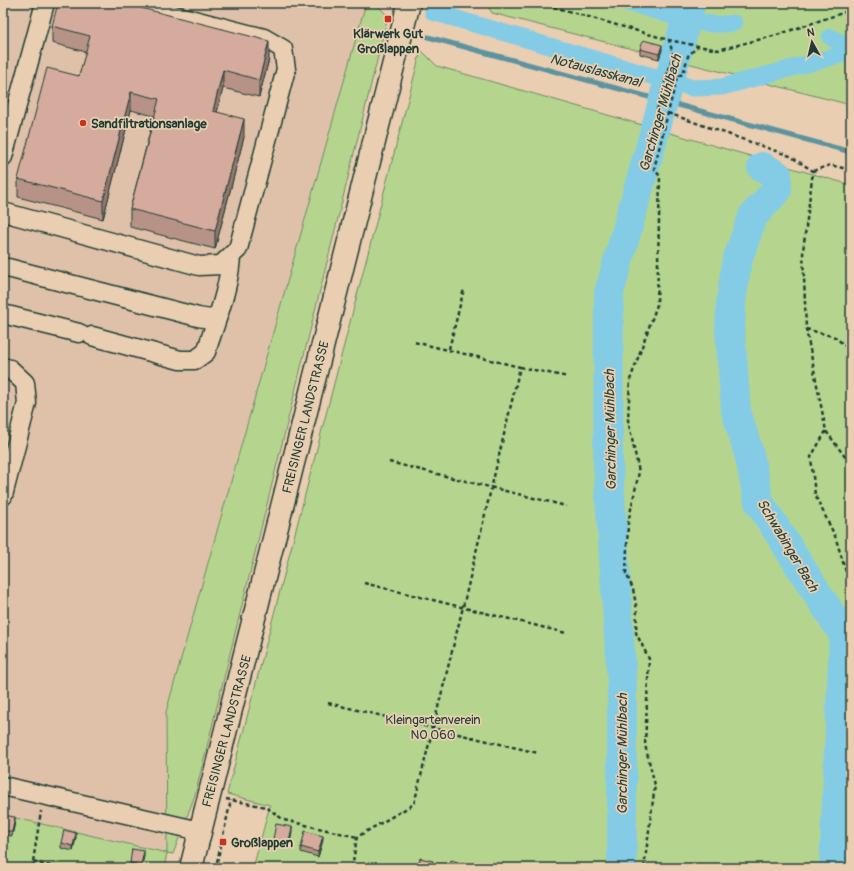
<svg xmlns="http://www.w3.org/2000/svg" width="854" height="871" font-family="Pangolin,sans-serif">
  <style>
    .built { fill: #dfc1a9 }
    .green { fill: #b5d58f; stroke: #6a8962 }
    .lines { fill: none; stroke-linecap: round; stroke-linejoin: round }
    .stream { stroke: #5c939e; stroke-width: 5 }
    .canal { stroke: #84cce5; stroke-width: 17 }
    .river { stroke: #84cce5; stroke-width: 30 }
    .minor-casing { stroke: #1f3d34; stroke-width: 21 }
    .major-casing { stroke: #1f3d34; stroke-width: 25 }
    .path { stroke: #1f3d34; stroke-width: 2.5; stroke-dasharray: 4 3; stroke-linecap: butt }
    .minor { stroke: #e9ceb1; stroke-width: 18 }
    .major { stroke: #e9ceb1; stroke-width: 22 }
    .wall { fill: #b79387; stroke: #1f3d34 }
    .shaded-wall { fill: #95786e; stroke: #1f3d34 }
    .building { fill: #d5ab9d; stroke: #1f3d34 }
    .poi-dot { fill: #c8321e; stroke: #e9ceb1; stroke-width: 1.5 }
    .labels { text-anchor: middle; stroke-width: 3.5; stroke-linejoin: round; paint-order: stroke }
    .poi-label { font-size: 13px; font-weight: bold; fill: #1f3d34; stroke: #e9ceb1; text-anchor: start }
    .street-label { font-size: 13px; fill: #1f3d34; stroke: #e9ceb1 }
    .park-label { font-size: 13px; fill: #264539; stroke: #e9ceb1 }
    .water-label { font-size: 14px; font-style: italic; fill: #24443d; stroke: #e9ceb1 }
  </style>
  <rect width="100%" height="100%" fill="#e9ceb1"/>
  <filter id="ink" filterUnits="userSpaceOnUse"><feTurbulence type="fractalNoise" baseFrequency=".025" numOctaves="2"/><feDisplacementMap in="SourceGraphic" scale="8" xChannelSelector="R" yChannelSelector="G"/><feConvolveMatrix kernelMatrix="1 2 1 2 8 2 1 2 1" color-interpolation-filters="sRGB"/></filter>
  <g filter="url(#ink)">
    <!-- built -->
    <path class="built" d="M3,3H366L166,712L167,853L3,815Z"/>
    <!-- green -->
    <path class="green" d="M366,3H375L388,16L195,795L173,854L167,853L164,868H3V815L167,853L166,712Z
      M486,3H851V105L492,13Z
      M421,50L437,66L851,185V868H253L270,805L227,794Z"/>
    <g class="lines">
      <!-- stream -->
      <path class="stream" d="M684,31L694,30L703,23
        M428,37L851,152
        M674,67L679,74L681,84"/>
      <!-- canal -->
      <path class="canal" d="M628,3C660,11 702,29 734,23
        M676,3L690,6
        M433,12L693,88L722,87L851,52
        M435,13L451,3
        M830,37L851,47"/>
      <!-- river -->
      <path class="river" d="M762,167L777,175V190L753,216L737,261L731,302L730,331L736,411L749,454L759,502L844,635L834,868
        M622,868V683L608,464L609,293L691,3"/>
      <defs>
        <path id="minor" d="M3,157L45,3
          M3,212L199,266L221,265L238,249L286,69L283,49L264,38L128,3
          M8,268L198,317L210,319L218,316C225,295 230,277 231,256
          M3,314L79,333
          M92,336L180,360H195L206,352L218,316
          M3,367L10,369L25,383L27,403L3,496
          M3,786L200,831"/>
        <path id="major" d="M191,868L409,3"/>
      </defs>
      <!-- minor casing -->
      <use href="#minor" class="minor-casing"/>
      <!-- major casing -->
      <use href="#major" class="major-casing"/>
      <!-- path -->
      <path class="path" d="M540,3L669,40L718,50L777,35L851,10
        M657,110L673,54L669,40
        M668,113L790,156L813,171L803,251L806,329L826,431L851,465
        M813,171L830,165L851,170
        M806,329L835,337L851,351
        M449,349L464,289
        M520,367L568,377
        M826,431L811,457L815,495L835,536L851,588
        M389,462L566,506
        M364,583L566,633
        M328,703L538,753
        M226,799L266,807L284,820L357,837
        M33,862L60,868
        M217,862L231,800
        M32,868L41,811
        M352,868L357,837L414,804L463,607L520,367L414,342
        M644,868L655,785L645,745L649,659L636,633L637,610L633,589L626,573L628,523L639,472L628,420L630,380L657,305L660,176L654,169L677,77L683,74L688,56L697,47"/>
      <!-- minor -->
      <use href="#minor" class="minor"/>
      <!-- major -->
      <use href="#major" class="major"/>
    </g>
    <!-- wall -->
    <path class="wall" d="M52,26L269,59L259,97L223,88L217,112L244,137L215,249L130,227V209L154,116L131,110L103,219L18,197V179L79,76L86,52L52,43Z
      M640,49L662,50L659,59L640,54Z
      M3,815L15,822L12,836L3,835Z
      M292,832L289,847L273,844V839Z
      M76,837L73,851L61,848V843Z
      M323,840L318,857L301,852V847Z
      M144,856L141,868L130,867V863Z"/>
    <!-- shaded-wall -->
    <path class="shaded-wall" d="M269,41V59L259,97V80Z
      M662,45V50L659,59V54Z
      M223,70V88L213,129V111Z
      M131,92V110L103,219V201Z
      M244,119V137L215,249V231Z
      M15,817V822L12,836V832Z
      M292,827V832L289,847V843Z
      M76,833V837L73,851V846Z
      M323,836V840L318,857V852Z
      M144,851V856L141,868V865Z"/>
    <!-- building -->
    <path class="building" d="M58,3H122L269,41L259,80L223,70L213,111L244,119L215,231L130,209L159,99L131,92L103,201L18,179L47,68L79,76L90,36L52,26Z
      M643,40L662,45L659,54L640,49Z
      M3,815L15,817L12,832L3,830Z
      M276,824L292,827L289,843L273,839Z
      M64,830L76,833L73,846L61,843Z
      M305,831L323,836L318,852L301,847Z
      M132,849L144,851L141,865L130,863Z
      M420,858L433,861L431,868H418Z
      M451,860L465,864L464,868H449Z"/>
  </g>
  <!-- markers -->
  <g class="poi-dot">
    <rect x="384" y="15" width="8" height="8" rx="2"/>
    <circle cx="83" cy="123" r="4"/>
    <rect x="219" y="838" width="8" height="8" rx="2"/>
  </g>
  <g class="labels">
    <!-- poi labels -->
    <g class="poi-label">
      <text x="388" y="38" text-anchor="middle">Klärwerk Gut<tspan x="388" dy="15">Großlappen</tspan></text>
      <text x="91" y="128">Sandfiltrationsanlage</text>
      <text x="231" y="847">Großlappen</text>
    </g>
    <!-- street labels -->
    <g class="street-label">
      <text transform="translate(305 417) rotate(-76)" y="5">FREISINGER LANDSTRASSE</text>
      <text transform="translate(226 731) rotate(-75)" y="5">FREISINGER LANDSTRASSE</text>
    </g>
    <!-- park labels -->
    <g class="park-label">
      <text x="433" y="724">Kleingartenverein<tspan x="433" dy="15">NO 060</tspan></text>
    </g>
    <!-- water labels -->
    <g class="water-label">
      <text transform="translate(596 70) rotate(15)" y="5">Notauslasskanal</text>
      <text transform="translate(660 113) rotate(-74)" y="5">Garchinger Mühlbach</text>
      <text transform="translate(610 430) rotate(-91)" y="5">Garchinger Mühlbach</text>
      <text transform="translate(788 545) rotate(59)" y="5">Schwabinger Bach</text>
      <text transform="translate(622 754) rotate(-90)" y="5">Garchinger Mühlbach</text>
    </g>
  </g>
  <!-- margin -->
  <rect width="854" height="871" fill="none" stroke="#e9ceb1" stroke-width="16"/>
  <rect x="8" y="8" width="838" height="855" fill="none" stroke="#1f3d34" stroke-width="1.5" filter="url(#ink)"/>
  <!-- north arrow -->
  <g transform="translate(812 42) rotate(352)" stroke="#e9ceb1" stroke-width="3" paint-order="stroke">
  <path d="M0-3L7 15L0 10L-7 15Z" fill="#1f3d34"/>
  <text y="-6" font-size="11" font-weight="bold" text-anchor="middle" fill="#1f3d34">N</text>
  </g>
</svg>
